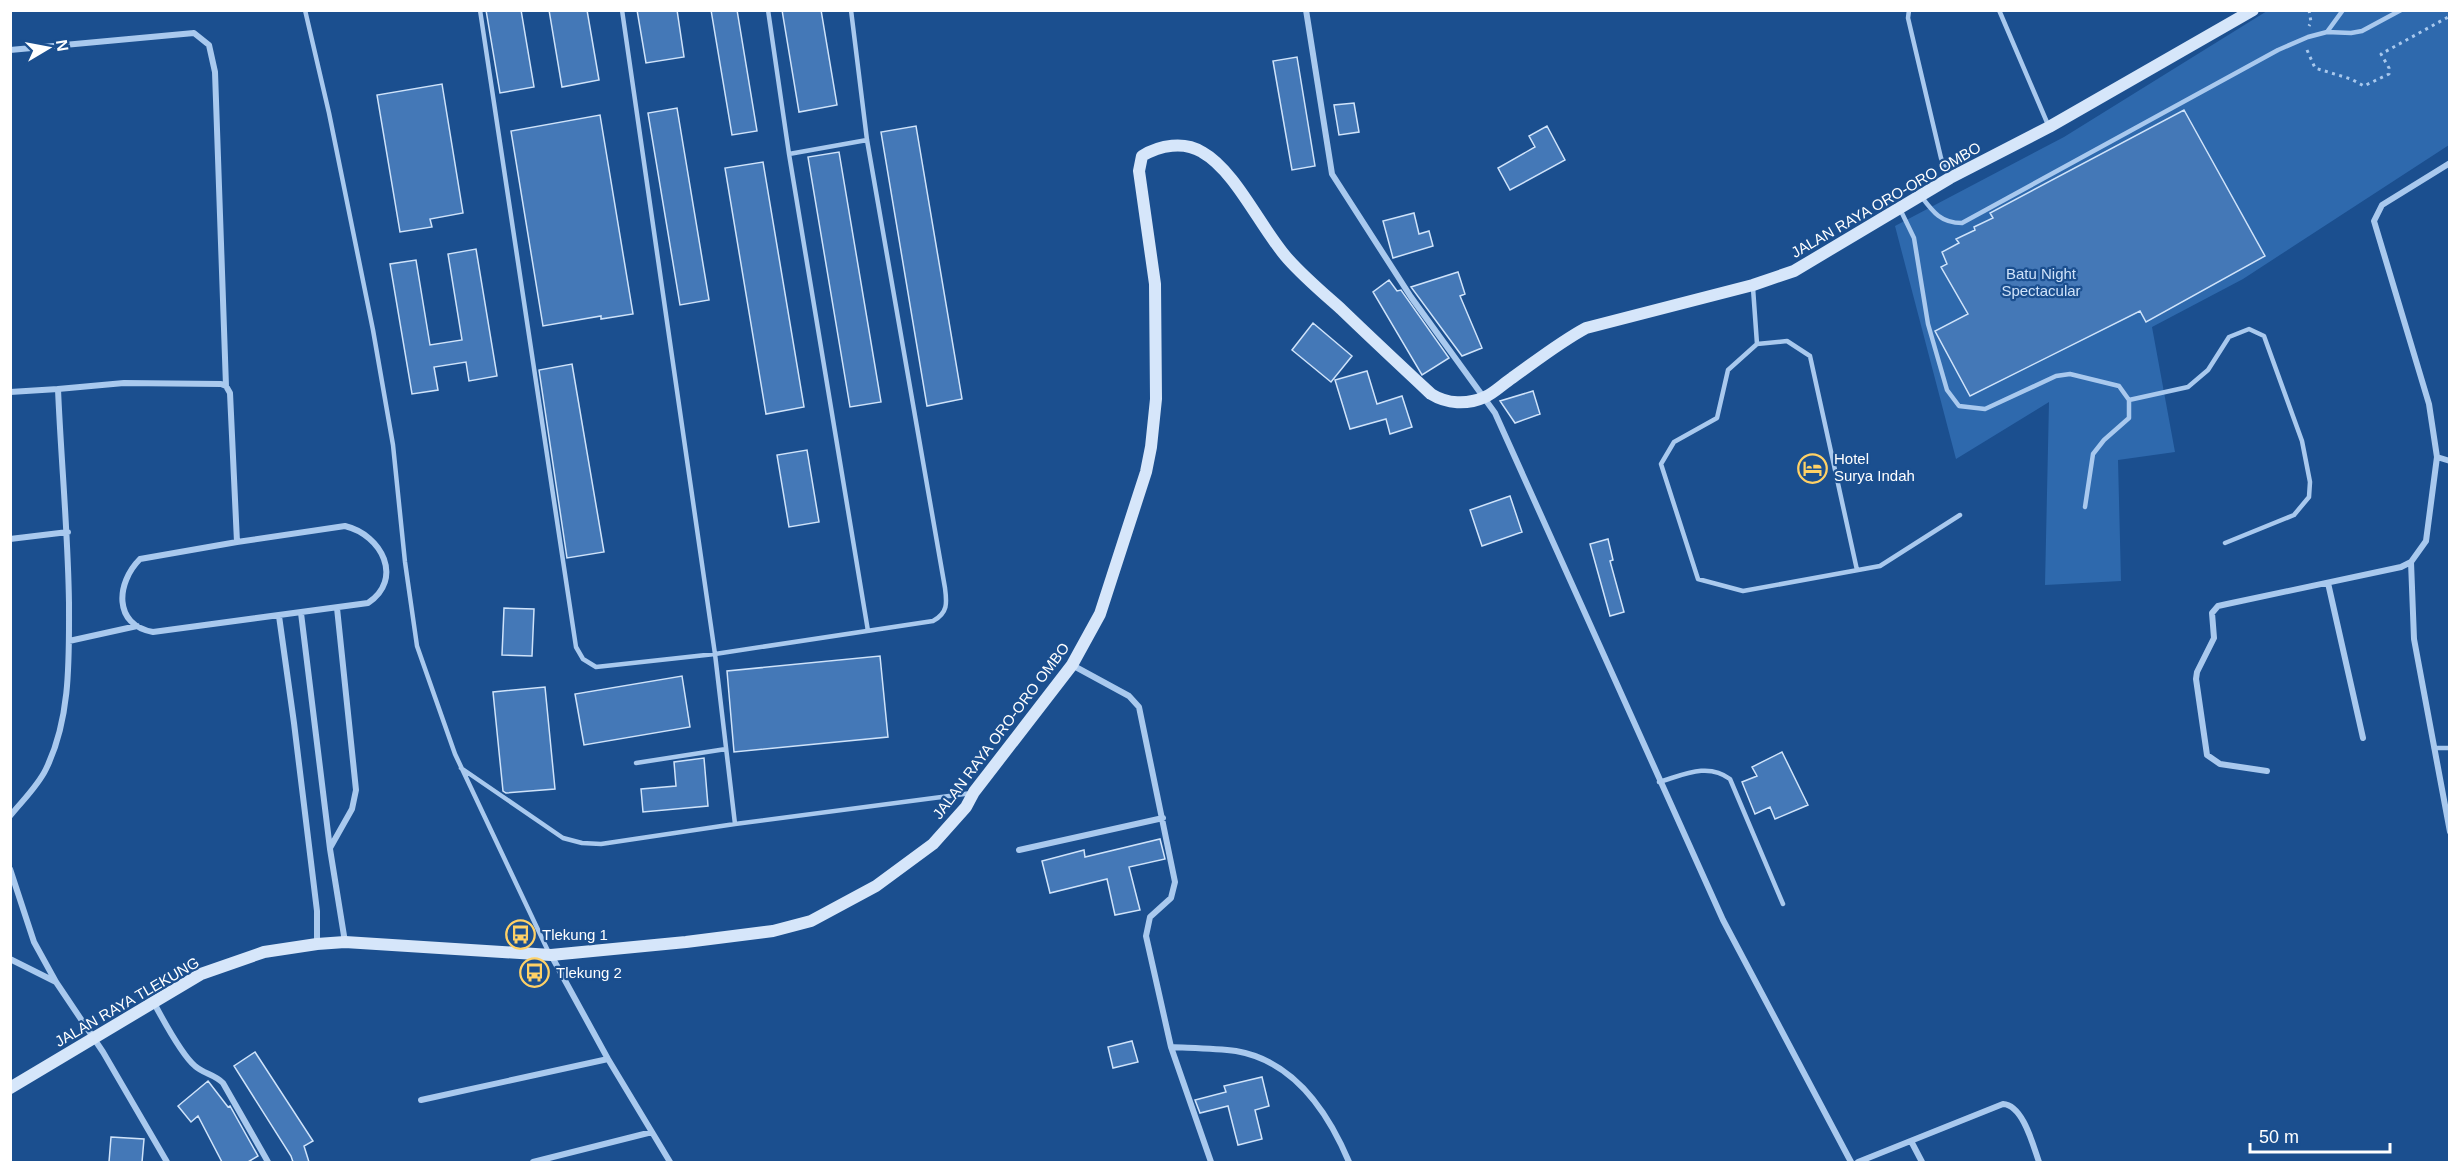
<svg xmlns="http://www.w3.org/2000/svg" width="2460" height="1173" font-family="Helvetica,sans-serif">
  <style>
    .green { fill: #2e69ad }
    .building { fill: #4478b7; stroke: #cfe3fa; stroke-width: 1.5 }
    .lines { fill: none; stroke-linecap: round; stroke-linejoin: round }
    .path { stroke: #a9c9ee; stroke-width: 3; stroke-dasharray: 3 4.5; stroke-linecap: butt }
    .service { stroke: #a9c9ee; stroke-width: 4.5 }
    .minor { stroke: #a9c9ee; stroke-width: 6 }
    .secondary { stroke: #d6e6fa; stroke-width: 12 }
    .labels { text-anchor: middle; stroke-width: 4.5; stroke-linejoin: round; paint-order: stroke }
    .street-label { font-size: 15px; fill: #fff; stroke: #1b4f8f }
    .park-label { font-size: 15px; fill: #cfe3fa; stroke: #1b4f8f }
    .poi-label { font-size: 15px; fill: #fff; stroke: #1b4f8f; text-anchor: start }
  </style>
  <rect width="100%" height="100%" fill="#1b4f8f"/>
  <!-- green -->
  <path class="green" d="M2267,11H2449V145L2243,279L2152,327L2175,452L2118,460L2121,581L2045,585L2049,402L1956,459L1895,226L2064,137Z"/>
  <!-- building -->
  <path class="building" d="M486,10H521L534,87L500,93Z
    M549,10H587L599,80L562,87Z
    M637,10H677L684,57L646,63Z
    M711,10H737L757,131L732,135Z
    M782,10H821L837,105L799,112Z
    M1297,57L1315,166L1292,170L1273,61Z
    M442,84L463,213L430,219L432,227L400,232L377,95Z
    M1354,103L1359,132L1339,135L1334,105Z
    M677,108L709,300L680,305L648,113Z
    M2184,110L2265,256L2146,322L2140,311L1970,396L1935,331L1968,314L1941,267L1947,264L1942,252L1959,243L1956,239L1975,230L1974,227L1993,218L1990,213Z
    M600,115L633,314L601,319V316L543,326L511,131Z
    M916,126L962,399L927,406L881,132Z
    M1547,126L1565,160L1510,190L1498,168L1535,147L1529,136Z
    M839,152L881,402L850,407L808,157Z
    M763,162L804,407L766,414L725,168Z
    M1414,213L1419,234L1429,231L1433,246L1393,258L1383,221Z
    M476,249L497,376L469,381L466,362L434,367L438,390L412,394L390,264L416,260L430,345L462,340L448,254Z
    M1458,272L1465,294L1460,296L1482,348L1462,356L1411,287Z
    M1389,280L1397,291L1401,290L1449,358L1422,375L1373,292Z
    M1313,323L1352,356L1331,382L1292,350Z
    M572,364L604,552L567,558L539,370Z
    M1367,371L1377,404L1402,396L1412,427L1390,434L1386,419L1350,429L1335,380Z
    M1533,391L1540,414L1515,423L1500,401Z
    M807,450L819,522L789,527L777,455Z
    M1510,496L1522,532L1482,546L1470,510Z
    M1608,539L1613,560L1610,561L1624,612L1610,616L1590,544Z
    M504,608L534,609L532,656L502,655Z
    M880,656L888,737L734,752L727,671Z
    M682,676L690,727L584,745L575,694Z
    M545,687L555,789L506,793L503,791L493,692Z
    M1782,752L1808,805L1775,819L1770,807L1755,814L1742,782L1757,776L1752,767Z
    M704,758L708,806L643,812L641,789L676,786L674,762Z
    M1160,839L1165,859L1129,867L1140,910L1115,915L1107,879L1050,893L1042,861L1084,850L1085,857Z
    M1132,1041L1138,1062L1113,1068L1108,1047Z
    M255,1052L313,1141L304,1146L309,1162H293L291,1156L234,1066Z
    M1262,1077L1269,1106L1255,1110L1262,1139L1238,1145L1228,1106L1200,1113L1195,1100L1226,1092L1224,1086Z
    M208,1081L228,1107L230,1106L258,1156L248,1162H222L198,1116L191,1122L178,1106Z
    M111,1137L144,1139L142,1162H109Z"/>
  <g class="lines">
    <!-- path -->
    <path class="path" d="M2309,10L2311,22L2309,26
      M2307,50L2315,68L2351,79L2364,86L2389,74V68L2381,54L2450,16"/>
    <!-- service -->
    <path class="service" d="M305,10L329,113L373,330L393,445L405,562L417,646L455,754L549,953
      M480,10L576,647L583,659L596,667L715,654L933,621C948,613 947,603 945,588L867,140L851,10
      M768,10L789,154L868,631
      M1909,10L1908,18L1941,158L1949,176
      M1999,10L2049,127
      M2327,32L2343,10
      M789,154L867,140
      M1921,196C1933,212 1941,223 1962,223L2278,50L2308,37L2327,32L2351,33L2362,31L2401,10
      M1900,209L1914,238L1928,324L1947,390L1959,406L1985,409L2056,376L2070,374L2119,386L2129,400V418L2104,440L2093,454L2085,507
      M1753,288L1757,344L1728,370L1717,418L1674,442L1661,464L1698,579L1743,591L1880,566L1960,515
      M1757,344L1787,341L1810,356L1857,570
      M2129,400L2188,387L2208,370L2229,337L2249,329L2264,336L2302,441L2310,482L2309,497L2294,515L2225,543
      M2434,748H2450
      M636,763L726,749
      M461,768L563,838L582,843L601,844L735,824L715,654L622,10
      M1659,782C1683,775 1708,762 1730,779L1783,904
      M735,824L972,793"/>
    <!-- minor -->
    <path class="minor" d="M1306,10L1332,174L1411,297L1495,413L1723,920L1851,1162
      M10,50L194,33L209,45L215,72L226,386
      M58,389L124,383L221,384L226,386L230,393L237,542L140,559C116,583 113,625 153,632L368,603C404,579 382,535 345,526L237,542
      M10,392L58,389C61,460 68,531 69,603C69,658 71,718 46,769C38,786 22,801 10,816
      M2437,457L2450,461
      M10,539L68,532
      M2411,562L2414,639L2450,832
      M2328,583L2363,738
      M301,613L330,849L345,942
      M279,616L294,723L317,911V944
      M69,641L137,626
      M1072,665L1129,696L1139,707L1175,882L1171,898L1150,917L1146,936L1171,1047L1211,1162
      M2267,771L2220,764L2207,755L2196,679L2197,672L2214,638L2212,613L2218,606L2227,604L2401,567L2411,562L2426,541L2437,457L2429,404L2374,221L2382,205L2450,163
      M330,848L352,809L356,790L337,608
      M1019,850L1163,818
      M10,869L34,942L56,982L103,1052L167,1162
      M551,955L608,1059L670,1162
      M10,959L56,982
      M154,1003C162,1018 183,1056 195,1066C204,1074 214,1074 223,1083L268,1162
      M1171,1047C1192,1048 1215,1048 1236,1051C1294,1061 1328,1112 1349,1162
      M421,1100L608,1059
      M1911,1141L1922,1162
      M533,1162L652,1132
      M1858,1162L2003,1104C2023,1105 2033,1145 2039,1162"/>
    <!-- secondary -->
    <path class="secondary" d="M10,1088L201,974L264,952L317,944L345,942L551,955L686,942L773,931L811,921L876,886L933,844L966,807L974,792L1072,665L1100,614L1146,472L1151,447L1156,399L1155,284L1139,171L1142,156C1160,145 1184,141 1202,152C1236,171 1261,229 1288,259C1304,277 1323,293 1341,309C1371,338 1401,366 1431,394C1447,404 1467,405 1485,397C1494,393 1503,384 1512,378C1536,361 1560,342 1586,328L1753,285L1794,271L1950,178L2049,127L2253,10"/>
  </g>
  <!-- icons -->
  <defs>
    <symbol id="hotel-ring" viewBox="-11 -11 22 22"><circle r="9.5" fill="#1b4f8f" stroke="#ffd166" stroke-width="1.5"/><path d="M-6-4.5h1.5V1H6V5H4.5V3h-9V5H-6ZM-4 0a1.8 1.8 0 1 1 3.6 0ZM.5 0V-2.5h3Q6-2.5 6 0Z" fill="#ffd166"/></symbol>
    <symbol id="bus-ring" viewBox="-11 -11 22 22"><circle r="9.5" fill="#1b4f8f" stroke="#ffd166" stroke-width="1.5"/><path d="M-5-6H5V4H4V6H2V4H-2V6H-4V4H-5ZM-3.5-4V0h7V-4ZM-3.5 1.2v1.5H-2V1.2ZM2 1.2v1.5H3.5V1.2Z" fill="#ffd166"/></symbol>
  </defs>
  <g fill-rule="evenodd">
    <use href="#hotel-ring" x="1796" y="452" width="33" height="33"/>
    <use href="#bus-ring" x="504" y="918" width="33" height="33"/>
    <use href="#bus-ring" x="518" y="956" width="33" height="33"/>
  </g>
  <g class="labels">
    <!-- street labels -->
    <g class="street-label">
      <text transform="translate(1886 200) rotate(-30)" y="5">JALAN RAYA ORO-ORO OMBO</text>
      <text transform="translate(1001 731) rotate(-53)" y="5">JALAN RAYA ORO-ORO OMBO</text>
      <text transform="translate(127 1002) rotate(-30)" y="5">JALAN RAYA TLEKUNG</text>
    </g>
    <!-- park labels -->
    <g class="park-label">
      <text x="2041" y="279">Batu Night<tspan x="2041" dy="17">Spectacular</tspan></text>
    </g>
    <!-- poi labels -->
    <g class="poi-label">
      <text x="1834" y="464">Hotel<tspan x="1834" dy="17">Surya Indah</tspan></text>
      <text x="542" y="940">Tlekung 1</text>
      <text x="556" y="978">Tlekung 2</text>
    </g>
  </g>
  <!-- border -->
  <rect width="2460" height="1173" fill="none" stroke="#ffffff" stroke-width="24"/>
  <!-- north arrow -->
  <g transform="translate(48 48) rotate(80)" stroke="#1b4f8f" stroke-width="4.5" paint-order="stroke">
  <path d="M0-4.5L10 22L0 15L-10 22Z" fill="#ffffff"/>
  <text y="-9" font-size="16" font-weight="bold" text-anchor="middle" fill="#ffffff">N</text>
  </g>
  <!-- scale -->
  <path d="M2250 1143v9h140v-9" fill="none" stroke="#ffffff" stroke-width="3"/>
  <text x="2259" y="1143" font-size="18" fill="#ffffff" stroke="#1b4f8f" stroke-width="4.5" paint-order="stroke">50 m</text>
</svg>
